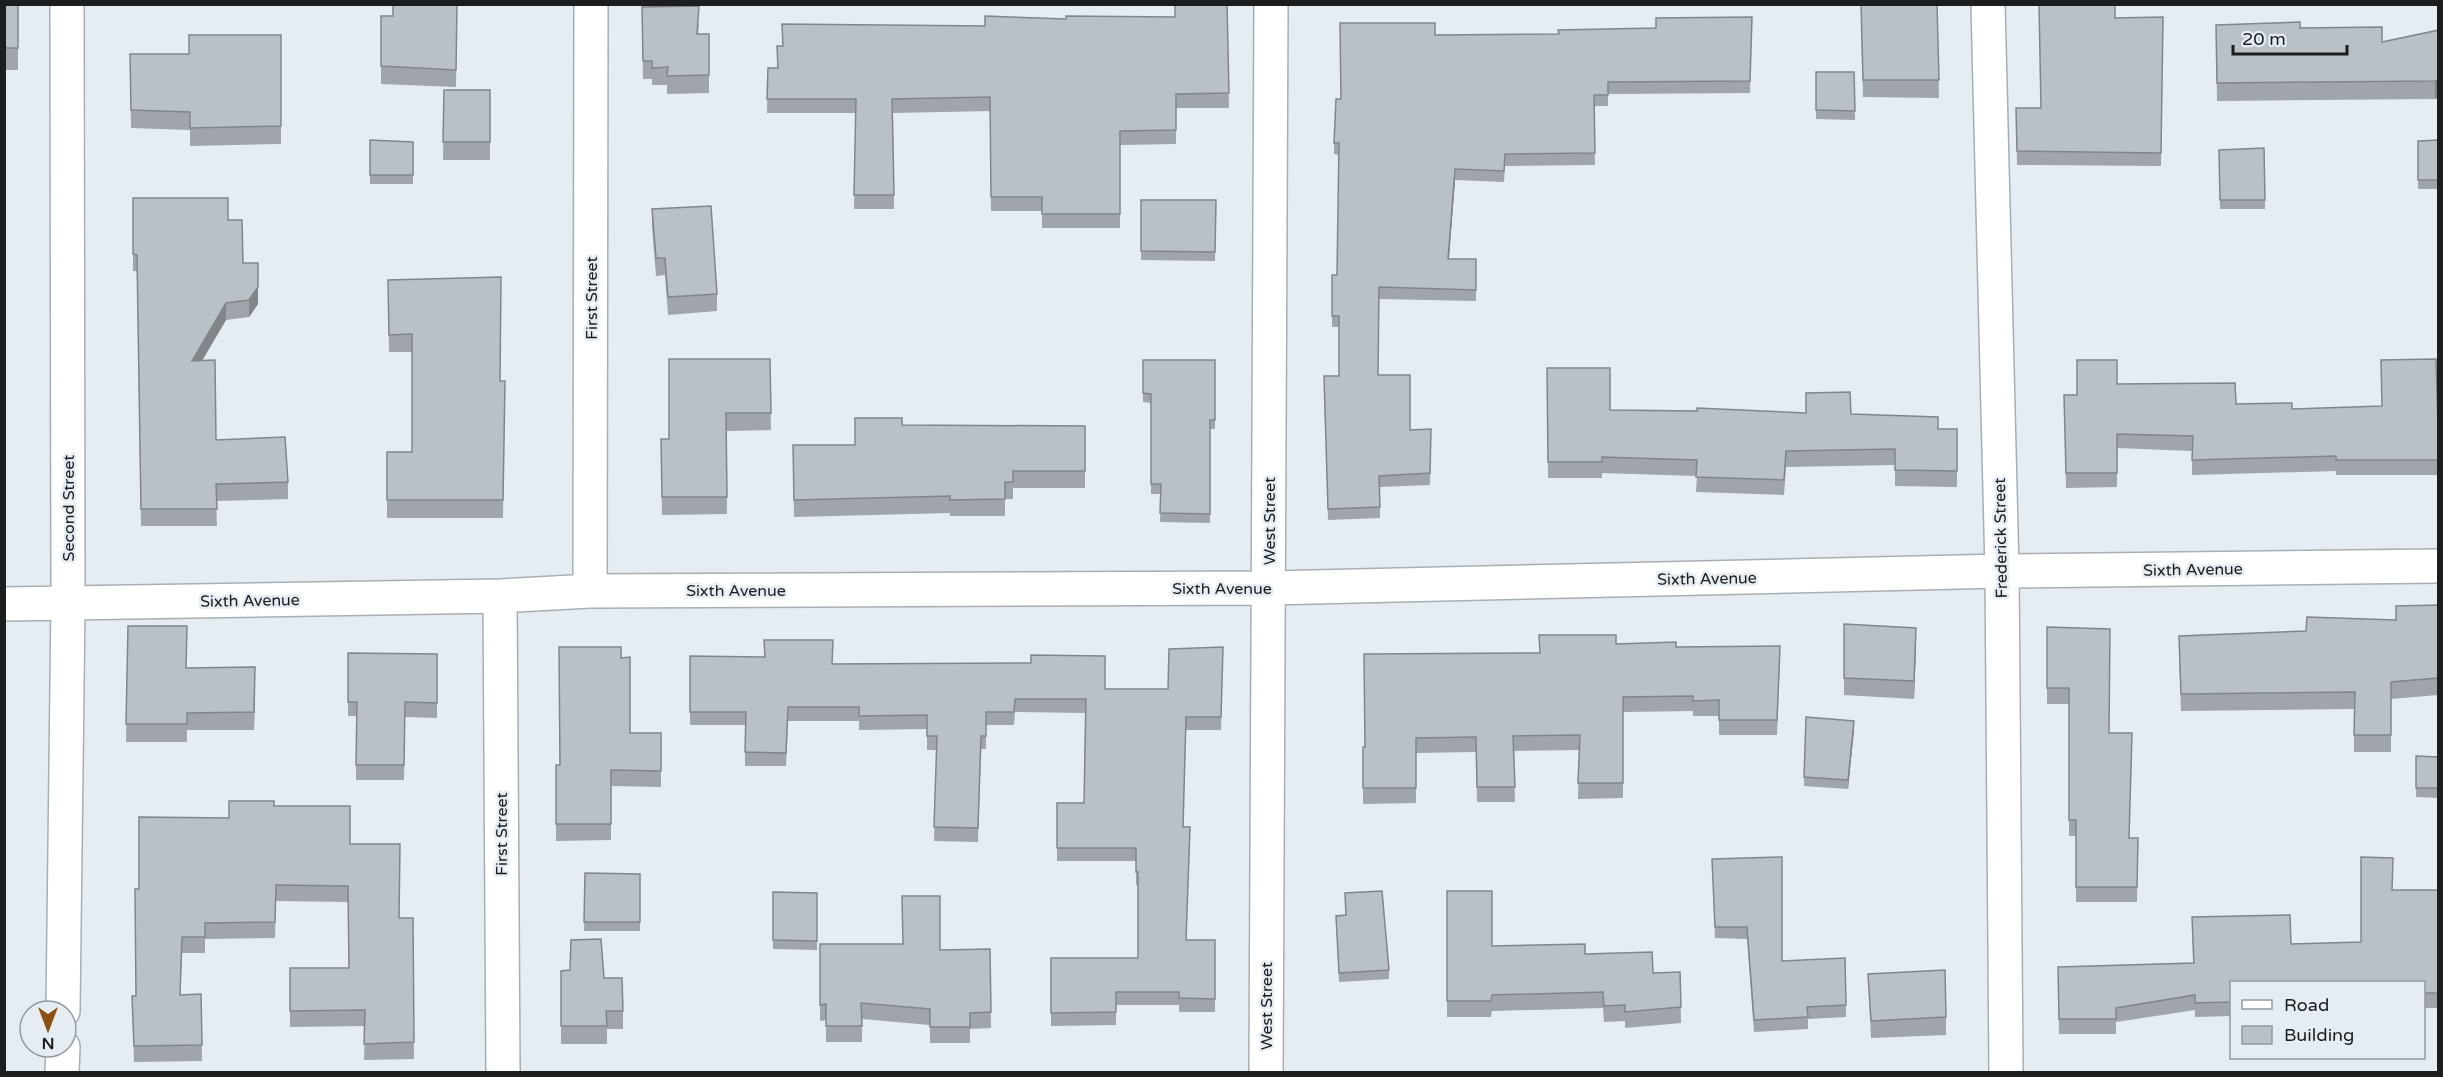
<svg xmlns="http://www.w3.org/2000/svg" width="2443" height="1077" font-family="'Varela Round',sans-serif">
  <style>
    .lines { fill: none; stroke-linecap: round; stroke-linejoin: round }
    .minor-casing { stroke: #a7afb4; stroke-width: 36 }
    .minor { stroke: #fff; stroke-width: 33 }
    .wall { fill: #9fa5aa }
    .shaded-wall { fill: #82868b }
    .building { fill: #b9c0c6; stroke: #82868b; stroke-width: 1.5 }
    .labels { text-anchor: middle; stroke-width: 5; stroke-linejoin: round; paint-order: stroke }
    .street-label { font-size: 16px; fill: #1b1d1f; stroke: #e5ecf2 }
  </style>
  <rect width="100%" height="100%" fill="#e5ecf2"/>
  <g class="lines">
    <defs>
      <path id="minor" d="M1988,4L2002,571L2006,1072
        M590,591L591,4
        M500,596L503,1072
        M4,604L500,596L590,591L1269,588L2002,571L2438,566
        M63,1011L68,603L67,4
        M62,1072L63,1047
        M1266,1072L1271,4"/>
    </defs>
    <!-- minor casing -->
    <use href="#minor" class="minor-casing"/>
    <!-- minor -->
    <use href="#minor" class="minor"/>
  </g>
  <!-- wall -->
  <path class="wall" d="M4,4H18V70H4Z
    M457,4L456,87L381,84V16H393Z
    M1227,4L1229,108H1176V144L1120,145V228H1042V211H991L990,111L893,113L894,209H854L856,113H767L768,68H777L783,46L782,24L985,26L1066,19L1175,17Z
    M1937,4L1939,98L1863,97L1861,20Z
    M642,7L699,24L698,34H709V93L667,94V85H652V79H643Z
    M1752,17L1750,93L1608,94V106H1594L1595,165L1505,166L1504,182L1455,180L1449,259H1476V301L1379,299L1378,375L1410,430L1431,429L1430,485L1380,487V518L1328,520L1324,387L1339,376V327H1332V316L1337,275L1339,155L1334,154V143L1341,99L1435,35L1559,34L1656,28Z
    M2163,17L2161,166L2017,165L2016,108H2041L2115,18Z
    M2216,25L2300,28L2382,42L2439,30L2435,99L2217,101Z
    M281,35V144L190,146V130L131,128L130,54H189Z
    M1816,72H1854L1855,120L1816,119Z
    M444,90H490V160H443Z
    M370,140L413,142V184H370Z
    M2439,140V189H2418V141Z
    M2264,148L2265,209H2220L2219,150Z
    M133,198L228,220L258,304L249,317L226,320L202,360L216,440L288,482V499L216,501L217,526H141L137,271H133Z
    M1141,200H1216L1215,261L1141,260Z
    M652,209L717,294V311L668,315L665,275L656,276L652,227Z
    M388,298L500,381H505L503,518H387V452H412V352H389Z
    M770,359L771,430L726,431L727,514L662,515L661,439H669Z
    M1143,360H1215V429H1210V523L1160,522L1161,494H1151V403L1143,402Z
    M1547,368L1610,410L1851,414L1938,429H1957V487L1895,486V465L1786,467L1784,495L1696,492L1697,476L1602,473V478H1548Z
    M2117,384L2236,404L2292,409L2439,451V475H2336V471L2192,475V451L2117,448V487L2066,488L2064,395H2077Z
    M902,425L1085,426V488H1013V499H1005V516H950V513L794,517L793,445H855Z
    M2439,605L2438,695L2391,699V752H2354V709L2181,711L2179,653L2396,620Z
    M1844,624L1916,646L1914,699L1844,695Z
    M128,626L186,668L255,685L254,730H187V742H126Z
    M2047,627L2109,733L2132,749L2129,838H2138L2137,902H2076V836H2069V704H2047Z
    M764,640L832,664L1105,689H1168L1223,647L1221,730H1186L1183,827L1190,840L1186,940L1215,999V1012H1179V1005H1116V1025L1051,1026V958H1138V885H1136V861H1057V803H1084L1085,713L1015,712L1014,725H986V749H981L978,842L934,841L937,750H927V729L859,730V721H788L786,766H745V725H690V656L764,657Z
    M1616,644L1676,647L1780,661L1777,735H1719V716H1693V711L1623,712V798L1578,799L1579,750L1514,751L1515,802H1477L1476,752L1416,753V803L1363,804V747H1365L1540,653Z
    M348,653L437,654V718L405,717L404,780H356V716H348Z
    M621,658L630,733H661V787L611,786V840L556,841V765H560Z
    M1854,730L1848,789L1804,786V777Z
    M2416,756L2439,757V798L2416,797Z
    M274,806L350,844L399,918H413L414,1059L364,1060L365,1026L290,1027V968H349L348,902L276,901L275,938L205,939V953H182L180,995L201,994L202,1061L134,1062L132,996H136L139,889L229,818Z
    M1712,859L1782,961L1845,958L1846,1017L1808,1019V1029L1754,1032L1747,939L1715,938Z
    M585,873L640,874V931H584Z
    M2392,890H2439V1008H2424V982H2232V1016L2195,1017V1010L2116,1022V1034H2059L2058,982L2193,963L2192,917L2291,944L2361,942Z
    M1447,891L1492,946L1585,954L1653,973L1680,972L1681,1023L1625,1028V1021L1604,1022L1603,1008L1492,1011L1491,1017H1447Z
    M773,892L817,893V950L773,949Z
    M1345,893L1389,970V979L1339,982L1336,916L1346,915Z
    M820,944L940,950L990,949L991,1028L970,1029V1043H930V1025L862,1019V1042H826V1020L820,1021Z
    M561,971L604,978L623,1011V1029H607V1044H561Z
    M1868,974L1946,1017V1035L1871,1038Z"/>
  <!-- shaded-wall -->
  <path class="shaded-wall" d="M2439,80V98L2435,99V81Z
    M1455,169V180L1448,270V259Z
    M258,287V304L249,317V300Z
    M226,303V320L192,378V361Z
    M1916,628V646L1914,699V681Z
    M255,667V685L254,730V712Z
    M1854,721V730L1848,789V780Z"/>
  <!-- building -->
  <path class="building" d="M4,4H18V48H4Z
    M393,4H457L456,70L381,66V16H393Z
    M1175,4H1227L1229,93L1176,94V130L1120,131V214H1042V197H991L990,97L892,99L894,195H854L856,99H767L768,68H778L777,46H783L782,24L985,26V16L1066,19V16L1175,17Z
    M1861,4H1937L1939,80H1863Z
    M2039,4L2115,5V18L2163,17L2161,153L2017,151L2016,108H2041Z
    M699,6L697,34H709V75L667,76L668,67L652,68V61H643L642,7Z
    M1752,17L1750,81L1608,82V95H1594L1595,153L1505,154L1504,171L1455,169L1448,259H1476V290L1379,287L1378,375H1410V430L1431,429L1430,473L1379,476L1380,507L1328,509L1324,376H1339V316H1332V275H1337L1339,143H1334L1336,99H1341L1340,23H1435V35L1559,34L1558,30L1656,28V18Z
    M2300,22V28L2382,27V42L2439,30V80L2435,81L2217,83L2216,25Z
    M189,35H281V126L190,128V112L131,110L130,54H189Z
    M1816,72H1854L1855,111L1816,110Z
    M444,90H490V142H443Z
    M370,140L413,142V175H370Z
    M2439,140V180H2418V141Z
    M2264,148L2265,200H2220L2219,150Z
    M133,198H228V220H242L243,263H258V287L249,300L226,303L192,361L215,360L216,440L285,437L288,482L216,484L217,509H141L137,255L133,254Z
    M1141,200H1216L1215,252L1141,251Z
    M711,206L717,294L668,297L665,258H656L652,209Z
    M501,277L500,381H505L503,500H387V452H412V334L389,335L388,280Z
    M669,359H770L771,413H726L727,497H662L661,439H669Z
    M2436,359L2439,460H2336V456L2192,460L2193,436L2117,434V473H2066L2064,395H2077V360H2117V384L2235,383L2236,404L2292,403V409L2382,406L2381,360Z
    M1143,360H1215V420H1210V514L1160,513L1161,484H1151V394L1143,393Z
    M1547,368H1610V410L1697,411V408L1806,413V393L1850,392L1851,414L1938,417V429H1957V471L1895,470V449L1786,451L1784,480L1696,477L1697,460L1602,457V462H1548Z
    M855,418H902V425L1085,426V471H1013V482H1005V499L950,500V496L794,500L793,445H855Z
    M2439,605L2438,678L2391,682V735H2354L2355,692L2181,694L2179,636L2306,631L2307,617L2396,620V606Z
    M1844,624L1916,628L1914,681L1844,678Z
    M128,626H187L186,668L255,667L254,712L187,713V724H126Z
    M2047,627L2110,629L2109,733H2132L2129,838H2138L2137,887H2076V820H2069V688H2047Z
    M1539,635H1616V644L1676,642V647L1780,646L1777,720H1719V700L1693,701V696L1623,697V783H1578L1580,735L1513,736L1515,787H1477L1476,737L1416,738V788H1363V747H1365L1364,654L1540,653Z
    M764,640H833L832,664L1031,663V655L1105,656V689H1168L1169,649L1223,647L1221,717H1186L1183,827H1190L1186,940H1215V999L1179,998V992H1116V1012L1051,1013V958H1138V872H1136V848H1057V803H1084L1086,699H1015L1014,712H986V736H981L978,828L934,827L937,736H927V715L859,716V707H788L786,753L745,752L746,712H690V656L765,657Z
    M559,647H621V658L630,657V733H661V771L611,770V824H556V765H560Z
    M348,653L437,654V703L405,702L404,765H356L357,702H348Z
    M1806,717L1854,721L1848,780L1804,777Z
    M2416,756L2439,757V788H2416Z
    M229,801H274V806H350V844H400L399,918H413L414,1042L364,1044L365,1010L290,1011V968H349L348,886L276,885L275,922L205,923V937H182L180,995L201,994L202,1045L134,1046L132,996H136L135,889H139V817L229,818Z
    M1782,857V961L1845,958L1846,1005L1807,1007L1808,1017L1754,1020L1747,927H1715L1712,859Z
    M2361,857L2393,858L2392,890H2439V993H2424V982H2232V1002L2195,1003V995L2116,1008V1019H2059L2058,967L2194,963L2192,917L2290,915L2291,944L2361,942Z
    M585,873L640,874V922H584Z
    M1382,891L1389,970L1339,973L1336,916L1346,915L1345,893Z
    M1447,891H1492V946L1585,944V954L1652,952L1653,973L1680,972L1681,1007L1625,1012V1005L1604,1006L1603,992L1492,995L1491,1001H1447Z
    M773,892L817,893V941L773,940Z
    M902,896H940V950L990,949L991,1012L970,1013V1027H930V1009L861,1003L862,1026H826V1004L820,1005V944H903Z
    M601,939L604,978H622L623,1011H606L607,1026H561V971L570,970L571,940Z
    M1945,970L1946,1017L1871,1021L1868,974Z"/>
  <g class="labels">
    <!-- street labels -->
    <g class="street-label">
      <text transform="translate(591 298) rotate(-90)" y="6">First Street</text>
      <text transform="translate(68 508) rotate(-90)" y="6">Second Street</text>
      <text transform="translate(1269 521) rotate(-90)" y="6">West Street</text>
      <text transform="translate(2000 538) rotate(-91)" y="6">Frederick Street</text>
      <text transform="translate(2193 569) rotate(-1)" y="6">Sixth Avenue</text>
      <text transform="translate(1707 578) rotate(-1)" y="6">Sixth Avenue</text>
      <text x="1222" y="594">Sixth Avenue</text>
      <text x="736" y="596">Sixth Avenue</text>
      <text transform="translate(250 600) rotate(-1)" y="6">Sixth Avenue</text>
      <text transform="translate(501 834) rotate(-90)" y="6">First Street</text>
      <text transform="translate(1266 1006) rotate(-90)" y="6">West Street</text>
    </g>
  </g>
  <!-- border -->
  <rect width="2443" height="1077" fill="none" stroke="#1b1d1f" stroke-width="12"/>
  <!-- legend -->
  <rect x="2230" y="981" width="195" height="78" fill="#e5ecf2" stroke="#94999e" stroke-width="1.5"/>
  <rect x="2242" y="1000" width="30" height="9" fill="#ffffff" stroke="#94999e" stroke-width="1.5"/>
  <text x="2284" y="1011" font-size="18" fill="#1b1d1f">Road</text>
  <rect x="2242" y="1026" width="30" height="18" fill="#b9c0c6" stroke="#94999e" stroke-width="1.5"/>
  <text x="2284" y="1041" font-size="18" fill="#1b1d1f">Building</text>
  <!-- north arrow -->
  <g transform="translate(48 1029) rotate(180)"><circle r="28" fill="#e5ecf2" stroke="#94999e" stroke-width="1.5"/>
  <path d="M0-4.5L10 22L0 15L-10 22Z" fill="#8c4f0f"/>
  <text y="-9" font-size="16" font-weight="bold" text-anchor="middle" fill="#1b1d1f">N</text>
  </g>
  <!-- scale -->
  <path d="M2233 45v9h114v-9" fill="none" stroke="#1b1d1f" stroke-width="3"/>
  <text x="2242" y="45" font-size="18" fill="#1b1d1f" stroke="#e5ecf2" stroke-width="4.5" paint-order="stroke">20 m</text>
</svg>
